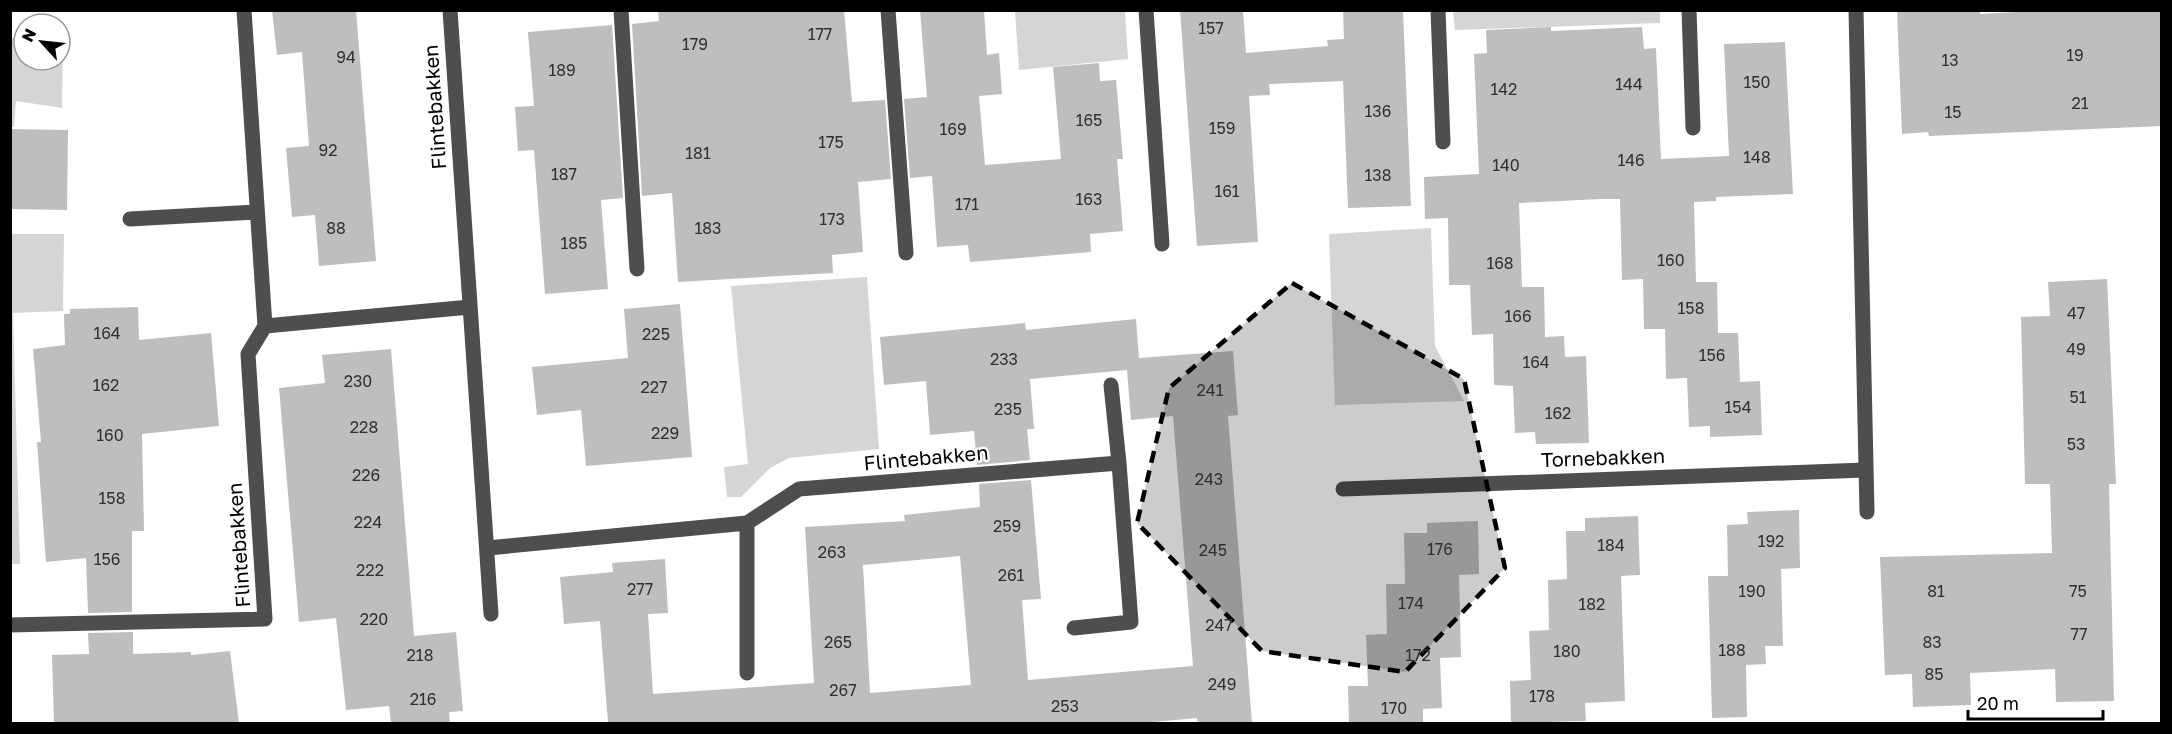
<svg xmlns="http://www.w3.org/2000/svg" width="2172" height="734" font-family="'Golos Text',sans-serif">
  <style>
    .green { fill: #d5d5d5 }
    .building { fill: #bebebe; fill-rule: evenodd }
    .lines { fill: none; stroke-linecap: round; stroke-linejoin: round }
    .minor { stroke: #4e4e4e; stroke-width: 15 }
    .marked { fill: #000; fill-opacity: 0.2; stroke: #000; stroke-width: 4.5; stroke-dasharray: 12 8; stroke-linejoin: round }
    .labels { text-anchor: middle; stroke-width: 4.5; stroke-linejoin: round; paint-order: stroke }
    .number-label { font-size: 16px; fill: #303030 }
    .street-label { font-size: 20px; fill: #000; stroke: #fff }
  </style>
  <rect width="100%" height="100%" fill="#fff"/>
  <!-- green -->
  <path class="green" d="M1015,11H1125L1128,59L1019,70Z
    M1453,11H1660V23L1455,30Z
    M10,38H24V60H60V39H63L62,108L16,101L14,127H10Z
    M1431,228L1435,346L1464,401L1335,405L1329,234Z
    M11,234H64L63,311L13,313L20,564H10Z
    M867,277L879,449L789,458L770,468L741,497H727L724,467L748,464L731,286Z"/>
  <!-- building -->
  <path class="building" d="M272,10H356L376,261L319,266L315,215L292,217L286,148L309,146L302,52L277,55Z
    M658,10H844L852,102L885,100L891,179L858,182L863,252L832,255L833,273L678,282L672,193L642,196L632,24L659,21Z
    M920,10H984L987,55L999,53L1002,94L979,96L985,165L1061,159L1053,67L1099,63L1100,81L1116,80L1123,159H1117L1123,231L1090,234L1091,252L1020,258L970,262L968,245L937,247L932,176L910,178L904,99L927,97Z
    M1180,10H1243L1246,53L1328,46L1327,40L1344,39L1343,10H1403L1411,206L1348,208L1343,81L1269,84L1270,95L1249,96L1258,242L1197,246Z
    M1897,10H1980V14L2050,10H2162V126L1929,136L1928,132L1902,134Z
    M612,25L623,198L601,200L608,289L545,294L534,150L518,151L515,107L534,106L528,32Z
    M1551,27V31L1642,27L1644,49L1656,48L1661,159L1729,156L1724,44L1785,42L1793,194L1716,197V201L1694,202L1696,282H1717L1718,333H1738L1740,382L1760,381L1762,435L1710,437V426L1689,427L1687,378L1666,379L1665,329H1644L1643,279L1622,280L1620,199H1601L1519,203L1522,287H1544L1545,337L1564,336L1565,357L1586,356L1589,443L1536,444L1535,432L1515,433L1513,386L1494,385L1493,334L1472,335L1470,285H1449L1448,218L1425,219L1424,177L1479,174L1474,54L1487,53L1486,30Z
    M10,129L68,130L67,210L10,209Z
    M2107,279L2116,484H2109L2114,701L2056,702L2055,669L1970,673L1971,705L1913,707L1912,674L1885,675L1880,557L2052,553L2050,484H2025L2021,317L2050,316L2048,282Z
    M680,304L692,457L586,466L581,410L537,415L532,367L628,358L624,309Z
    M138,307L139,340L211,333L219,426L142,434L144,531H132V612L88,613L86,558L46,562L37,442H41L33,349L65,345L64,314H70V309Z
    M1136,319L1139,358L1233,351L1238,415L1228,416L1252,723H1198L1197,718L1143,723H608L600,621L564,624L560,577L613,572L612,563L665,559L668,613L648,614L653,694L814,683L805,527L905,521L904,515L980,507L979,484L1031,480L1041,599L1022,600L1028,680L1193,666L1173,416L1131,420L1127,370L1030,379L1034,429H1027L1030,460L977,465L974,431L930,435L926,381L884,385L880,337L1025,323L1026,330ZM960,556L971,685L870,693L863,565Z
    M391,349L414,636L456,632L463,711L449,712L450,723H391L389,706L346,710L336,618L299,622L279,388L325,383L322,355Z
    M1799,510L1800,568L1781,569L1783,646H1765L1766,664L1746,665L1747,717L1712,718L1708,576H1728L1727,525L1748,524L1747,512Z
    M1638,516L1640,575L1621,576L1625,701L1585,703L1586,721L1511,723L1510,681L1531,680L1529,631L1549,630L1548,580L1567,579L1566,531H1585V518Z
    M1478,521L1479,574L1459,575L1461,657L1440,658L1442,708L1423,709V723H1349L1348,686H1368L1366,635L1387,634L1386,584H1405L1404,533H1427V523Z
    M133,632V654L191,652V655L230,651L239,723H54L52,655L89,654L88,633Z"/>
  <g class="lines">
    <!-- minor -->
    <path class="minor" d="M450,10L491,614
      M621,10L637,269
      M888,10L906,253
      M1146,10L1162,244
      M1438,10L1443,142
      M1689,10L1693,128
      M1856,10L1867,512
      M130,219L257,212
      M265,326L470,307
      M1343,489L1865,470
      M747,523V673
      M488,548L747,523L799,489L1119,463L1111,385
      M10,625L265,619L248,354L265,326L244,10
      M1074,628L1131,622L1119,463"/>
  </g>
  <!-- marked area -->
  <path class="marked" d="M1292,283L1464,379L1505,568L1405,672L1262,651L1137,523L1169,388Z"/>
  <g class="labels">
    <!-- number labels -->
    <g class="number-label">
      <text x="1211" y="34">157</text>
      <text x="820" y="40">177</text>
      <text x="695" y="50">179</text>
      <text x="2075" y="61">19</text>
      <text x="346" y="63">94</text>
      <text x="1950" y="66">13</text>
      <text x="562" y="76">189</text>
      <text x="1757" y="88">150</text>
      <text x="1629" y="90">144</text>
      <text x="1504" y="95">142</text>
      <text x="2080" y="109">21</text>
      <text x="1378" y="117">136</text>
      <text x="1953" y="118">15</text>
      <text x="1089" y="126">165</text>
      <text x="1222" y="134">159</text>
      <text x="953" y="135">169</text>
      <text x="831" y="148">175</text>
      <text x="328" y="156">92</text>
      <text x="698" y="159">181</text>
      <text x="1757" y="163">148</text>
      <text x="1631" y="166">146</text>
      <text x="1506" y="171">140</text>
      <text x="564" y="180">187</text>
      <text x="1378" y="181">138</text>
      <text x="1227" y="197">161</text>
      <text x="1089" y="205">163</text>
      <text x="967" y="210">171</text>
      <text x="832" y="225">173</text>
      <text x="336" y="234">88</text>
      <text x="708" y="234">183</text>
      <text x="574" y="249">185</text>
      <text x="1671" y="266">160</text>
      <text x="1500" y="269">168</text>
      <text x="1691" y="314">158</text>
      <text x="2076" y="319">47</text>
      <text x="1518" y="322">166</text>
      <text x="107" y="339">164</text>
      <text x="656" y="340">225</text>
      <text x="2076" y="355">49</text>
      <text x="1712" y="361">156</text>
      <text x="1004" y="365">233</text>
      <text x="1536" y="368">164</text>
      <text x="358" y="387">230</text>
      <text x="106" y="391">162</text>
      <text x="654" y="393">227</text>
      <text x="1210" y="396">241</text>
      <text x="2078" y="403">51</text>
      <text x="1738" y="413">154</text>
      <text x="1008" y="415">235</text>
      <text x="1558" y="419">162</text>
      <text x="364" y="433">228</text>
      <text x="665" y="439">229</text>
      <text x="110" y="441">160</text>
      <text x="2076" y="450">53</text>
      <text x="366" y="481">226</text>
      <text x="1209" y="485">243</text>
      <text x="112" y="504">158</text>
      <text x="368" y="528">224</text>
      <text x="1007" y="532">259</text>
      <text x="1771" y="547">192</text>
      <text x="1611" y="551">184</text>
      <text x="1440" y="555">176</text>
      <text x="1213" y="556">245</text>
      <text x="832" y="558">263</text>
      <text x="107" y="565">156</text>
      <text x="370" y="576">222</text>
      <text x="1011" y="581">261</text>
      <text x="640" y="595">277</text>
      <text x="1752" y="597">190</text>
      <text x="1936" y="597">81</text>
      <text x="2078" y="597">75</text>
      <text x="1411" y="609">174</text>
      <text x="1592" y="610">182</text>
      <text x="374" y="625">220</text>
      <text x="1219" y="631">247</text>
      <text x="2079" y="640">77</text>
      <text x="838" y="648">265</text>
      <text x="1932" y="648">83</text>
      <text x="1732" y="656">188</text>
      <text x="1567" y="657">180</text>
      <text x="420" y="661">218</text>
      <text x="1418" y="661">172</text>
      <text x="1934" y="680">85</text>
      <text x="1222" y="690">249</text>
      <text x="843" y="696">267</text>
      <text x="1542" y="702">178</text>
      <text x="423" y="705">216</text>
      <text x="1065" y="712">253</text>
      <text x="1394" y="714">170</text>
    </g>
    <!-- street labels -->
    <g class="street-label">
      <text transform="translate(435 107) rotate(-94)" y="7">Flintebakken</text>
      <text transform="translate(926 458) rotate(-5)" y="7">Flintebakken</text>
      <text transform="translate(1603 458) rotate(-2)" y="7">Tornebakken</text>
      <text transform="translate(239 545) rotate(-94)" y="7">Flintebakken</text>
    </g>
  </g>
  <!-- border -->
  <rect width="2172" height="734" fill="none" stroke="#000000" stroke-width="24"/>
  <!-- north arrow -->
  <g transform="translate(42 42) rotate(297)"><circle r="28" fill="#ffffff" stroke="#999999" stroke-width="1.5"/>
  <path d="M0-4.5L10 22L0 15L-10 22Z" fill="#000000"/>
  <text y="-9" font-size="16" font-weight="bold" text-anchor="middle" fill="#000000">N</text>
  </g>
  <!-- scale -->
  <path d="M1968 710v9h135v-9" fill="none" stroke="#000000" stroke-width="3"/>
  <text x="1977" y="710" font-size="18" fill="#000000" stroke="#ffffff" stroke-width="4.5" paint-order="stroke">20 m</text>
</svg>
